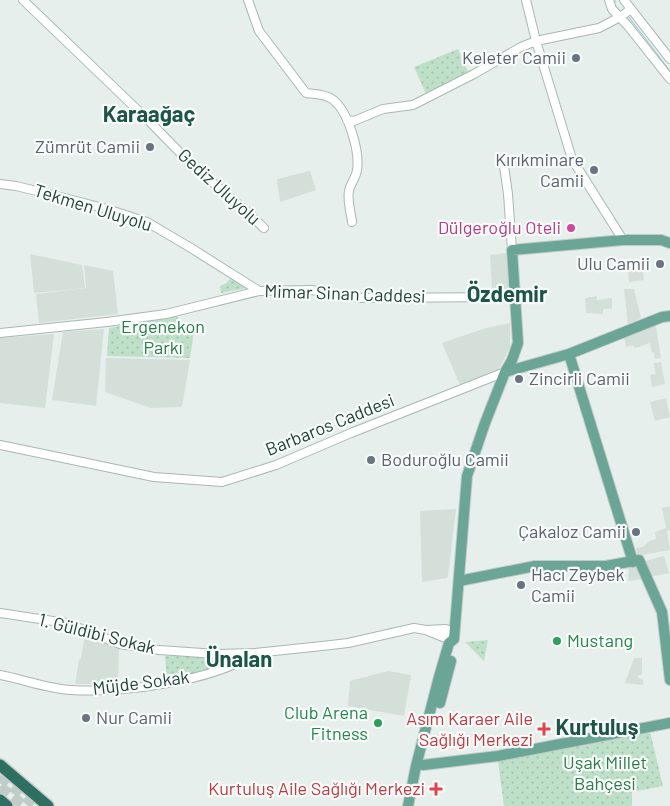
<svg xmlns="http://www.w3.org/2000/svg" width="670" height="806" font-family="Barlow,sans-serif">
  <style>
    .built { fill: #d4dfda }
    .park { fill: url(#park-dots) }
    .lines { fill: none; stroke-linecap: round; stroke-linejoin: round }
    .stream { stroke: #8ec9d4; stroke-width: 1 }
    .highway-tunnel { stroke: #bfccc8; stroke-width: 11; stroke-dasharray: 11 5.5; stroke-linecap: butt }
    .minor-casing { stroke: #a8b8b2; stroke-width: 10 }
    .major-casing { stroke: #c2cac8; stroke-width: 12 }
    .highway-casing { stroke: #c2cac8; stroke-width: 14 }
    .minor { stroke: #fff; stroke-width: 8 }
    .major { stroke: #6aa596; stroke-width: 10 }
    .highway { stroke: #2f6f62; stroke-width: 11 }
    .worship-dot { fill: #6b7280; stroke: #f7fbf9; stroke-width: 2 }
    .hotel-dot { fill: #d1479c; stroke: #f7fbf9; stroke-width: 2 }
    .leisure-dot { fill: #2e9e5b; stroke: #f7fbf9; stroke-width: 2 }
    .health-dot { fill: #e0444e; stroke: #f7fbf9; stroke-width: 2 }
    .labels { text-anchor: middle; stroke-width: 4.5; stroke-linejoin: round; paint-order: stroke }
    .worship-label { font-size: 18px; fill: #5b616d; stroke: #f7fbf9; text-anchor: end }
    .street-label { font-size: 18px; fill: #24423a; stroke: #f7fbf9 }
    .hotel-label { font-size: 18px; fill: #b23c85; stroke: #f7fbf9; text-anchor: end }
    .park-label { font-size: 18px; fill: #2d7a4b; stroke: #f7fbf9 }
    .leisure-label { font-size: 18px; fill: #27864d; stroke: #f7fbf9; text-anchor: start }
    .health-label { font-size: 18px; fill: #be3a42; stroke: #f7fbf9; text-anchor: end }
    .district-label { font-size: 22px; font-weight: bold; fill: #1f5548; stroke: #f7fbf9 }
  </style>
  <defs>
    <pattern id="park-dots" width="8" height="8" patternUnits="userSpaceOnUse" patternTransform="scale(1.25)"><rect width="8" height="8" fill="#bfe0c8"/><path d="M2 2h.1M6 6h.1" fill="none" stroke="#a4c1ad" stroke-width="1.8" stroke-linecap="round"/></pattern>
  </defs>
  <rect width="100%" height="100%" fill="#e6efeb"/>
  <!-- built -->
  <path class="built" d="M310,171L316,190L280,202L277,179Z
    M508,253L510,289L492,290L490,255Z
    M30,254L82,265L85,288L34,293Z
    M84,265L113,271L118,314L39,323L36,294L86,288Z
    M643,269L644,280L629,282L628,271Z
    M624,289H634L641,318L628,324Z
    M597,296V300L612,298V309H603V314L586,313L585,298Z
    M510,323V347L499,369L460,385L442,343L486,328Z
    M654,325L656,326L661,358L655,359L654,352L652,353L650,343L635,348L633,345L626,347L624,337Z
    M104,329L96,406L52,400L63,332Z
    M54,334L45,408L0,403V338Z
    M106,358L190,360L182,407L151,408L105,392Z
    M661,362L665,384L652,387L650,375L656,374L653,363Z
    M666,398L670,417L655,421L650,402Z
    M670,506V530L667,531L670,550L637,556L636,548L643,547L649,541L656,539L655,532L666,528L662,508Z
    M456,509L448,576L447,578L422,582L420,511Z
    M664,556L669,573L650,577L644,563L645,561Z
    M635,563L643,579L628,581L629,565Z
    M85,634L119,645L118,684H75L79,659H81Z
    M634,658H642V675H638V678L643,679V685L625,683Z
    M388,671L411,675L404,716L348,706L350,681Z"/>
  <!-- park -->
  <path class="park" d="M458,49L468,72L426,94L414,67Z
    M232,277L247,288L221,293L220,286L225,284Z
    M177,316L183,332L194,331L190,358L107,356L109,328Z
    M488,640L484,661L465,642Z
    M165,656H232L233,662L167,680Z
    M650,732L663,786L632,792V806H504L498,761Z"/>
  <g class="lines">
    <!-- stream -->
    <path class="stream" d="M615,0V2
      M628,16L670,71"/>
    <!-- highway-tunnel -->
    <path class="highway-tunnel" d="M0,776L37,806
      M0,787L24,806"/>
    <defs>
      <path id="minor" d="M23,0L148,120L192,165L244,209L264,228
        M248,0L259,31L306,93C314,94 325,94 332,99C348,110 360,151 357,170C356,178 350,184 349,191C347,200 351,213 352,222
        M526,0L536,41L572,159L623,240
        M609,0L612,9L628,26L670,79
        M624,0L670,59
        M347,120L354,121L383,109L413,105L474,74L521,47L536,41L599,28L620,17L631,9
        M503,159L508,194L512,250
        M0,184L16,186L49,194L107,209L147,222L191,248L259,291
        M0,333L107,322L166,314L259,291L312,290L342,296L362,298L515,297
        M0,445L154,477L222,482L276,465L351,433L505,372
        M0,613L66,623L120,644L159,650L217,654L255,653L322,646L348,643L414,628L426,630L446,629L450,631L454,639
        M428,631L443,637L454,639
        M0,675C22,679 49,689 71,690C121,693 211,682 253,654"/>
      <path id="major" d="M569,354L633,562
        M505,372L569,354L662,317L670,316
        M459,581L535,566H606L639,560L662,612L670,680
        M440,703L451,661
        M423,765L498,756L670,723
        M408,806L416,766L439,677L449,643L454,639L467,476L485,423L505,372L512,360L518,343L512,250L623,240H661L670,243"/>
      <path id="highway" d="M0,765L48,806
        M0,800L7,806"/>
    </defs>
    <!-- minor casing -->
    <use href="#minor" class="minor-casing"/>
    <!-- major casing -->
    <use href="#major" class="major-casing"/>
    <!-- highway casing -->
    <use href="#highway" class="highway-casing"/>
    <!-- minor -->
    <use href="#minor" class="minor"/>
    <!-- major -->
    <use href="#major" class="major"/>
    <!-- highway -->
    <use href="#highway" class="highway"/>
  </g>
  <!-- markers -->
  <g class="worship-dot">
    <circle cx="576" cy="58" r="5"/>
    <circle cx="150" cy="147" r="5"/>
    <circle cx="594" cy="170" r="5"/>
    <circle cx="660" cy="264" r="5"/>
    <circle cx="519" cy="379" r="5"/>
    <circle cx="371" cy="460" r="5"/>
    <circle cx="636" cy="532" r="5"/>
    <circle cx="521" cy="585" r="5"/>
    <circle cx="86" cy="718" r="5"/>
  </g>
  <circle class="hotel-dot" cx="571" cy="228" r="5"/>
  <g class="leisure-dot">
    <circle cx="557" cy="641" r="5"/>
    <circle cx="378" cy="723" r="5"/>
  </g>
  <g class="health-dot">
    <path d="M541.5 721.5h5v5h5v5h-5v5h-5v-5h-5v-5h5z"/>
    <path d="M433.5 781.5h5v5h5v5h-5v5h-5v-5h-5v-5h5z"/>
  </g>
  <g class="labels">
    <!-- worship labels -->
    <g class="worship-label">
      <text x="566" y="64">Keleter Camii</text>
      <text x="140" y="153">Zümrüt Camii</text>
      <text x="584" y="166">Kırıkminare<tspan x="584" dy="21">Camii</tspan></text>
      <text x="650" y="270">Ulu Camii</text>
      <text x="529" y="385" text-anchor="start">Zincirli Camii</text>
      <text x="381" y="466" text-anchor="start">Boduroğlu Camii</text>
      <text x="626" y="538">Çakaloz Camii</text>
      <text x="531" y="581" text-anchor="start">Hacı Zeybek<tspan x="531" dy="21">Camii</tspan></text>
      <text x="96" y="724" text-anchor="start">Nur Camii</text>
    </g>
    <!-- street labels -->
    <g class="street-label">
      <text transform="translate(219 187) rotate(42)" y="6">Gediz Uluyolu</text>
      <text transform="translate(93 208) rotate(17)" y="6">Tekmen Uluyolu</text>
      <text transform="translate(345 294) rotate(2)" y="6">Mimar Sinan Caddesi</text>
      <text transform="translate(330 425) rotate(-22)" y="6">Barbaros Caddesi</text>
      <text transform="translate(97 634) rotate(14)" y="6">1. Güldibi Sokak</text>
      <text transform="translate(141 683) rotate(-7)" y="6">Müjde Sokak</text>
    </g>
    <!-- hotel labels -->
    <g class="hotel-label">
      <text x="561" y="234">Dülgeroğlu Oteli</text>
    </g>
    <!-- park labels -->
    <g class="park-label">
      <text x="163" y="333">Ergenekon<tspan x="163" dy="21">Parkı</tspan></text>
      <text x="605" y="769">Uşak Millet<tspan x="605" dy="21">Bahçesi</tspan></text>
    </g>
    <!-- leisure labels -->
    <g class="leisure-label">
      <text x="567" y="647">Mustang</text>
      <text x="368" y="719" text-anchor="end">Club Arena<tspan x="368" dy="21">Fitness</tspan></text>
    </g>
    <!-- health labels -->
    <g class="health-label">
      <text x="533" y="725">Asım Karaer Aile<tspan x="533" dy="21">Sağlığı Merkezi</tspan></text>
      <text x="425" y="795">Kurtuluş Aile Sağlığı Merkezi</text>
    </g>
    <!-- district labels -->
    <g class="district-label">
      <text x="149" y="122">Karaağaç</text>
      <text x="507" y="302">Özdemir</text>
      <text x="239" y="667">Ünalan</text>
      <text x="597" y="735">Kurtuluş</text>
    </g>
  </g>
</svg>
